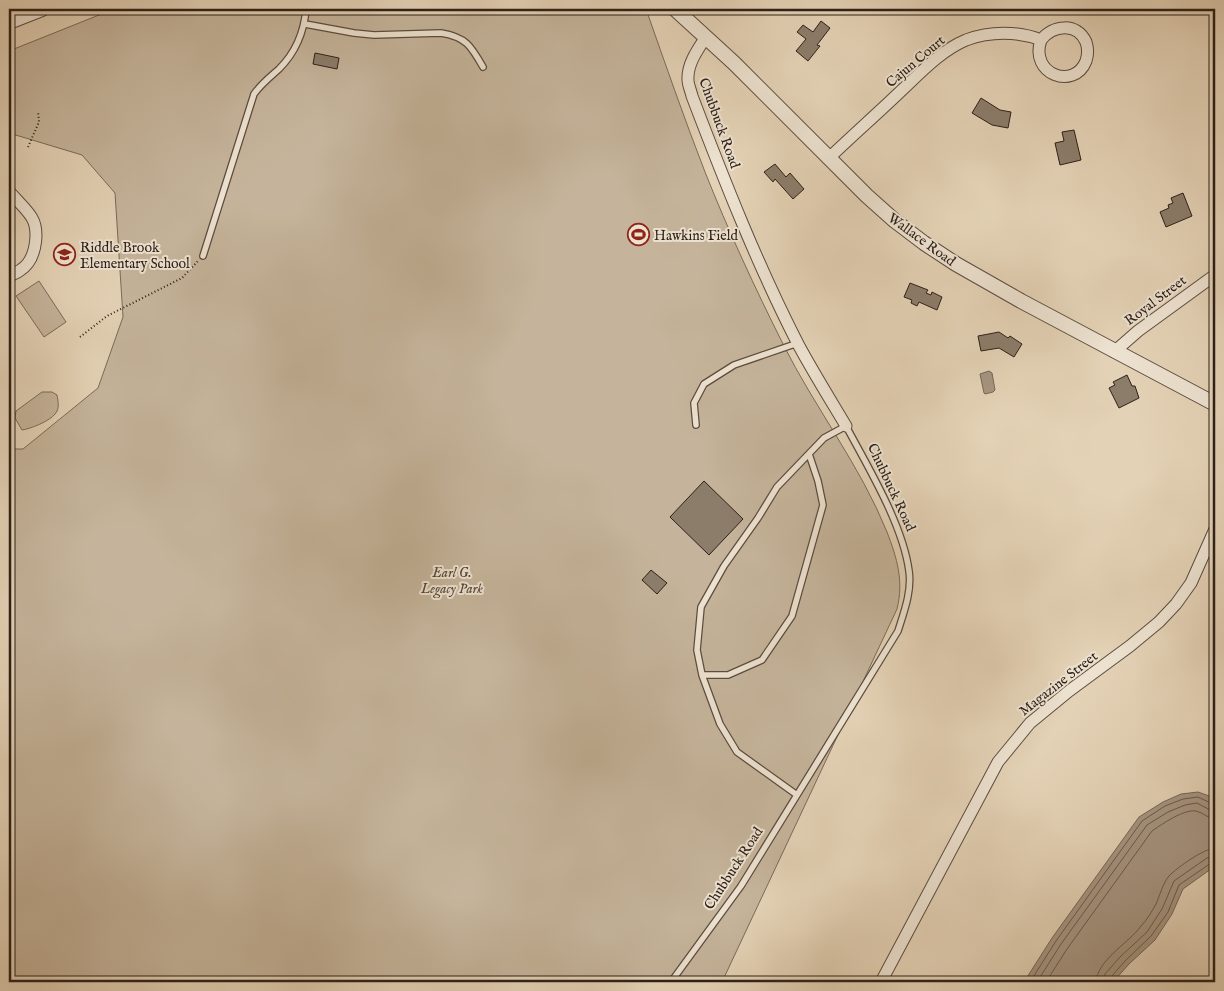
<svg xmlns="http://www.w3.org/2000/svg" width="1224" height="991" font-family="'IM FELL English',serif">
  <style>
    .green { fill: #c5b49b; stroke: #796a5a }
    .water { fill: #a69581; stroke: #766657 }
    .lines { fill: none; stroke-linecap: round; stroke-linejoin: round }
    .shore { stroke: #6a5a4d; stroke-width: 1 }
    .building { fill: #8c7d6b; stroke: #2d2019 }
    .service-casing { stroke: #5b4c40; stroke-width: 8 }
    .minor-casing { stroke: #5b4c40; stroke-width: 13 }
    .tertiary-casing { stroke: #5b4c40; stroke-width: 16 }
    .path { stroke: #2d2019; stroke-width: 2; stroke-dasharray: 1 2.5; stroke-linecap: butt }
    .service { stroke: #ede2d0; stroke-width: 5.5 }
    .minor { stroke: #ede2d0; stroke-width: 11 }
    .tertiary { stroke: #ede2d0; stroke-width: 14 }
    .labels { text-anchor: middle; stroke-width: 4; stroke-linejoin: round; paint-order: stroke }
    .street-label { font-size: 14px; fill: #2d2019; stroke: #ede2d0 }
    .poi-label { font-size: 14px; fill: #2d2019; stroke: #ede2d0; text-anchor: start }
    .park-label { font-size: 14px; font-style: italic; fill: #53453a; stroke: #ede2d0 }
  </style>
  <rect width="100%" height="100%" fill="#e4d2b6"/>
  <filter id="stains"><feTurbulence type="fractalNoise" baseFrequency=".004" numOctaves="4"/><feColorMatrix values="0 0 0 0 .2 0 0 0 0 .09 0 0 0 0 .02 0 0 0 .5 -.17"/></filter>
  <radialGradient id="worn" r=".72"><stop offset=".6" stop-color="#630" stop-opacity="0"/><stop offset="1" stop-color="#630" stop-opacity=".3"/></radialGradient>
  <!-- green -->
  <path class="green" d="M114,9H646C665,63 684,118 705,172C728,230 755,288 783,344C815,408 860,465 887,532C897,558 904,581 897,609L722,982H9V449H23L98,388L123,317L115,193L82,155L9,133V51Z
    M39,281L66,322L44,337L16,296Z
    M42,392H52L57,395C58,401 60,409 55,414C50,421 30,429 22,430L15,418L16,411Z"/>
  <!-- water -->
  <path class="water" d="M989,371L992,373L995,390L993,392L985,394L984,393L980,374Z
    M1198,792L1212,797L1215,803V866L1183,889L1172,914L1155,940L1129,964L1113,982H1024L1052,938L1139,817L1163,802L1181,794Z"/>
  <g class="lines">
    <!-- shore -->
    <path class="shore" d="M1030,982L1056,941L1142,821L1165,806L1183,799L1198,797L1215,805
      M1037,982L1061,944L1147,825L1168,812L1185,805L1197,803L1210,810L1215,811
      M1046,982L1067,949L1152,831C1162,824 1184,809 1196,811C1204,813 1207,818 1215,819
      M1096,982C1097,960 1129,943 1141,926C1147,920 1152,911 1156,904C1160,895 1163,883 1169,876C1178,867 1203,849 1215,848
      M1104,982L1105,974L1120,957L1147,932L1162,909L1174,881L1207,858L1215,856
      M1110,982L1111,977L1125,961L1151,936L1168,912L1179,885L1211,863L1215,862"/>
  </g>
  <!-- building -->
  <path class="building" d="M821,21L830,28L817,45L820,46L808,61L796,51L806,39L797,32L803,25L813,32Z
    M315,53L339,58L337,69L313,64Z
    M981,98L1000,110L1011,112L1008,128L992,125L972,113Z
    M1074,130L1081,160L1060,165L1055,143L1064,141L1062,132Z
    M775,164L786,177L790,173L804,189L793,199L775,179L773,182L764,172Z
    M1183,193L1192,216L1166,227L1160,212L1169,208L1168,205L1173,203L1171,198Z
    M910,283L928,290L926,293L931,295L932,292L942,297L937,310L919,302L917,306L911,303L912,300L904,297Z
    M999,332L1008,338L1010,336L1022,344L1014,357L999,348L981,351L978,336Z
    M1127,375L1132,386H1135L1139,398L1119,408L1109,388L1115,385L1113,382Z
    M704,481L743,519L709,555L670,517Z
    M651,570L667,583L657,594L642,580Z"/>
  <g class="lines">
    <defs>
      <path id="service" d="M305,24L354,33L374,35L441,33C466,37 471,46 483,67
        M203,256L254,94C261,84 270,77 279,69C296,52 304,33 306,9
        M696,425L694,403L704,384L734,365L798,343
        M702,675H728L762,660L792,616L823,505L818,481L809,454
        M671,982L741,886L898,631C904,612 912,591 909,571C903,525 868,467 846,426L824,438L777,487L758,518L724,566L701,607L697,650L702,675L720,724L737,752L797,795"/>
      <path id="minor" d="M706,37C698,49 687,64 688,80C688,85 691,91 692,96C724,180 757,264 798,344C813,372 830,399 846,426
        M829,158C853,135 878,113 902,90C921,72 942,50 966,40C990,31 1018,31 1041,40C1029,74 1074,91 1086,61C1088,55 1088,48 1086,42C1077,22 1053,25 1041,40
        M9,191C16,200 26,208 32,218C39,230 36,252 28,263C23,270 16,273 9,276
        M1114,352L1138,331L1215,275
        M881,982L998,762L1030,723L1069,691L1130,646L1159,622L1176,604L1191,583L1215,529"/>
      <path id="tertiary" d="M675,9L734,63L867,196L895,221L924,243L956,264L1021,301L1215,404
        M9,22L42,9"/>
    </defs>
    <!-- service casing -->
    <use href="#service" class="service-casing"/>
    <!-- minor casing -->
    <use href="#minor" class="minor-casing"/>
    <!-- tertiary casing -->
    <use href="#tertiary" class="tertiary-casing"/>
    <!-- path -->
    <path class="path" d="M28,147L39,122L38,111
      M80,337L107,316L182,278L198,261"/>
    <!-- service -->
    <use href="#service" class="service"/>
    <!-- minor -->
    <use href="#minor" class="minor"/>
    <!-- tertiary -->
    <use href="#tertiary" class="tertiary"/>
  </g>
  <!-- icons -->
  <defs>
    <symbol id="stadium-ring" viewBox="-11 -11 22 22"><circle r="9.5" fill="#ede2d0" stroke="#8f2418" stroke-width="1.5"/><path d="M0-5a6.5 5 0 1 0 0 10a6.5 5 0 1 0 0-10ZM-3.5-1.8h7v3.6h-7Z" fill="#8f2418"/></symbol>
    <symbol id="school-ring" viewBox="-11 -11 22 22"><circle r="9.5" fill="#ede2d0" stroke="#8f2418" stroke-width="1.5"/><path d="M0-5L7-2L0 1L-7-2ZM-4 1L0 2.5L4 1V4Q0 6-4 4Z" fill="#8f2418"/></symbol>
  </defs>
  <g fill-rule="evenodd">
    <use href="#stadium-ring" x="626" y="222" width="25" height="25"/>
    <use href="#school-ring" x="52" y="242" width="25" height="25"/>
  </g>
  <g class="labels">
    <!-- street labels -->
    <g class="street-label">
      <text transform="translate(915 61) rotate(-40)" y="5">Cajun Court</text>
      <text transform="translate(720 123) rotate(70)" y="5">Chubbuck Road</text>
      <text transform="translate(922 239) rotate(36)" y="5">Wallace Road</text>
      <text transform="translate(1155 300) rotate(-37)" y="5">Royal Street</text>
      <text transform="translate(892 487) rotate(65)" y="5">Chubbuck Road</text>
      <text transform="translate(1058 683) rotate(-38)" y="5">Magazine Street</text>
      <text transform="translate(733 868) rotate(-57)" y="5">Chubbuck Road</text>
    </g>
    <!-- poi labels -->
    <g class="poi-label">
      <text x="654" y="240">Hawkins Field</text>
      <text x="80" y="252">Riddle Brook<tspan x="80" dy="16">Elementary School</tspan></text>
    </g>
    <!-- park labels -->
    <g class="park-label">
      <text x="452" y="577">Earl G.<tspan x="452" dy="16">Legacy Park</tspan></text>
    </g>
  </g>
  <!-- margin -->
  <rect width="1224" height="991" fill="none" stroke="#e4d2b6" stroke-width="30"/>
  <rect x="10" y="10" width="1204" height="971" fill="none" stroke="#2d2019" stroke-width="2.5"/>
  <rect x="15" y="15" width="1194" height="961" fill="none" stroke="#2d2019"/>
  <rect width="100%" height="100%" filter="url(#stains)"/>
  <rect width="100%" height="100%" fill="url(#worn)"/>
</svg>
